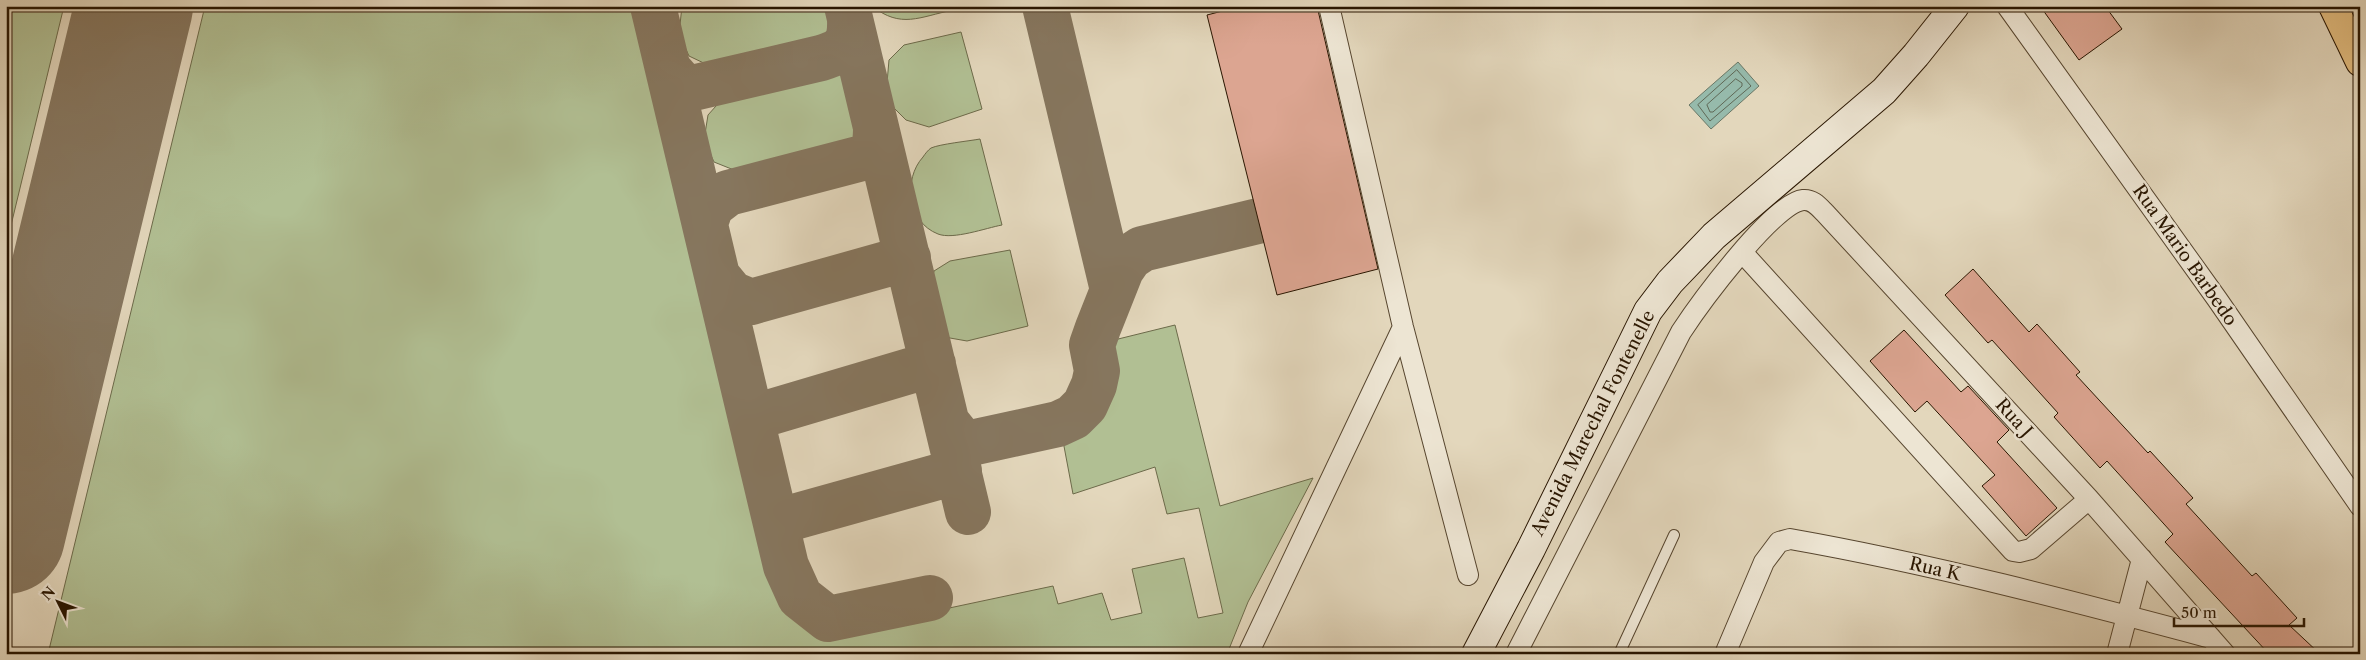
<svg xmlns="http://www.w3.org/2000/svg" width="2366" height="660" font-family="'Libre Caslon Text',serif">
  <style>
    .green { fill: #b1bf93; stroke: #6c6a4a }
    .water { fill: #96baab; stroke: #6a7867 }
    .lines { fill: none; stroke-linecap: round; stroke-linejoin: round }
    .shore { stroke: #5f6856; stroke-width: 1 }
    .taxiway { stroke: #86765e; stroke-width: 46 }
    .runway { stroke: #86765e; stroke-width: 118 }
    .building { fill: #dca591; stroke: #281500 }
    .lane-casing { stroke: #57462f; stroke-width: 12 }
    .street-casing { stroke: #57462f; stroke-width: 22 }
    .secondary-casing { stroke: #281500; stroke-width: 30 }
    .primary-casing { stroke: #281500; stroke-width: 30 }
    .lane { stroke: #ede5d3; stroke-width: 10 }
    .street { stroke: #ede5d3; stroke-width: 20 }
    .secondary { stroke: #ede5d3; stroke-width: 28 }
    .primary { stroke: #e2bc7e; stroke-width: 28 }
    .labels { text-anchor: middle; stroke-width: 5; stroke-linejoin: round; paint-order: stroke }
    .street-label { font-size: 18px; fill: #281500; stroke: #ede5d3 }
  </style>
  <rect width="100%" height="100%" fill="#e3d7bc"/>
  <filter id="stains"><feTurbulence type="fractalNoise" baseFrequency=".004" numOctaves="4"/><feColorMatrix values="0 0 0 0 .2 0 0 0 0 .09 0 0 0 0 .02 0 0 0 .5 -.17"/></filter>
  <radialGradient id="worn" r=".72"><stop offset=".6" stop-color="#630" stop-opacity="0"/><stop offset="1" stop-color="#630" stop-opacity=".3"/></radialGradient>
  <!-- green -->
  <path class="green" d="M6,6H64L6,246Z
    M205,6H639L779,587L787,602L798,615L820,627L855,628L1053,586L1058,604L1102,593L1111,620L1142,613L1132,569L1184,558L1198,618L1223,613L1199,508L1167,514L1155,467L1073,494L1063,441C1088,423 1113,407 1114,372C1114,363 1109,351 1106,342L1175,325L1220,506L1313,478L1248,602L1227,654H48Z
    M682,6H837L836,18L820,42L710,66L689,56L679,34Z
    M872,6H952L953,10C919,17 901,29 872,6Z
    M961,32L982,109L929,127L906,120L891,105L887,83L889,60L904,45Z
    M827,69L852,77L865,97L864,124L848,145L744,174L714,162L704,140L708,115L724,97Z
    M980,139L1002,225C986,228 953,240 938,234C907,222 903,179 923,157C925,154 928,150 931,148C940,144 969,141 980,139Z
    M1010,250L1028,326L967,341L950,338L941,329L931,283L934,271L950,261Z"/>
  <!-- water -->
  <path class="water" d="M1738,62L1759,86L1711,129L1689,105Z"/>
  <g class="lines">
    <!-- shore -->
    <path class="shore" d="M1737,70L1751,86L1710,121L1698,105Z
      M1736,79L1742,83V86L1713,112H1710L1707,105Z"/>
    <!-- taxiway -->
    <path class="taxiway" d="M653,6L786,566L800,597L828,619L930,598
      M847,6L968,512
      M1045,6L1113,290
      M668,69L684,87H697L821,58C843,51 851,45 850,20
      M705,223L711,206L728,193L866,157C875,148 876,141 876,128
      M718,277L732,294L751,302L908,258
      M751,418L933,364
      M948,424L960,439L971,443L1058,424L1073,417L1085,405L1094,385L1097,371L1092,345L1098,328L1121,270L1130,257L1142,249L1258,221
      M776,522L959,471"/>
    <!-- runway -->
    <path class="runway" d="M6,535L134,6"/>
  </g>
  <!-- building -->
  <path class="building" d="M1242,6H1317L1378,269L1277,295L1207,15Z
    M2040,6H2105L2122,29L2079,60Z
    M1973,269L2029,332L2037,324L2080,372L2076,375L2148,453L2150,451L2193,498L2186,504L2252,576L2256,573L2297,618L2289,625L2320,654H2269L2165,542L2173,534L2107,461L2100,468L2054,417L2058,413L1992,340L1988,343L1945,295Z
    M1904,330L1961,392L1968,386L2009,430L1997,442L2057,508L2026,536L1982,486L1995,475L1927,401L1915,412L1870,361Z"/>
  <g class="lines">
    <defs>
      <path id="lane" d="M1619,654L1674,535"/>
      <path id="street" d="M1329,6L1403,327L1468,575
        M2007,6L2217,299L2360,506
        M1742,252L2013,551L2019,552L2031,549L2089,499
        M1248,654L1403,327
        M1516,654L1681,332C1698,306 1773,203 1803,200C1813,199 1819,207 1825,213L2089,499L2225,654
        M1725,654L1764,562L1779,542L1790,539C1932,564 2072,601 2211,638
        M2117,654L2142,559"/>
      <path id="secondary" d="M1476,654L1531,549L1648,311L1670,282L1714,236L1884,91L1916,55L1955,6"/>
      <path id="primary" d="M2333,6L2360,62"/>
    </defs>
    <!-- lane casing -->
    <use href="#lane" class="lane-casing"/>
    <!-- street casing -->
    <use href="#street" class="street-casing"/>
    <!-- secondary casing -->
    <use href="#secondary" class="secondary-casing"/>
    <!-- primary casing -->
    <use href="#primary" class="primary-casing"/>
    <!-- lane -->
    <use href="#lane" class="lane"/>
    <!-- street -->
    <use href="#street" class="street"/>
    <!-- secondary -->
    <use href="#secondary" class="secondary"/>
    <!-- primary -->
    <use href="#primary" class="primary"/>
  </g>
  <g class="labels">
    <!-- street labels -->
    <g class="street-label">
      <text transform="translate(2185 255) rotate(55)" y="6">Rua Mario Barbedo</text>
      <text transform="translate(2014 418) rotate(48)" y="6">Rua J</text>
      <text transform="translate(1593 423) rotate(-63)" y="6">Avenida Marechal Fontenelle</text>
      <text transform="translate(1935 569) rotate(13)" y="6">Rua K</text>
    </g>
  </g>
  <!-- margin -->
  <rect width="2366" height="660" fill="none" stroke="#e3d7bc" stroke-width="25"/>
  <rect x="8" y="8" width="2351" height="645" fill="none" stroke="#281500" stroke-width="2.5"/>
  <rect x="12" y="12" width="2341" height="635" fill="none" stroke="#281500"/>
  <!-- north arrow -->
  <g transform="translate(58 602) rotate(312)" stroke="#ede5d3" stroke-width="4" paint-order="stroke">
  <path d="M0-4L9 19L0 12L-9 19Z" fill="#281500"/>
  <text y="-8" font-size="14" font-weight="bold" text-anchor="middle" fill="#281500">N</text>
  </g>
  <!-- scale -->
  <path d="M2174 618v8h130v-8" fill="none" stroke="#281500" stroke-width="2.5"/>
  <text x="2181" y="618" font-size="15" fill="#281500" stroke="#ede5d3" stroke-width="4" paint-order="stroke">50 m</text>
  <rect width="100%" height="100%" filter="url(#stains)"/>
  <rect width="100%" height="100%" fill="url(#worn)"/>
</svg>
